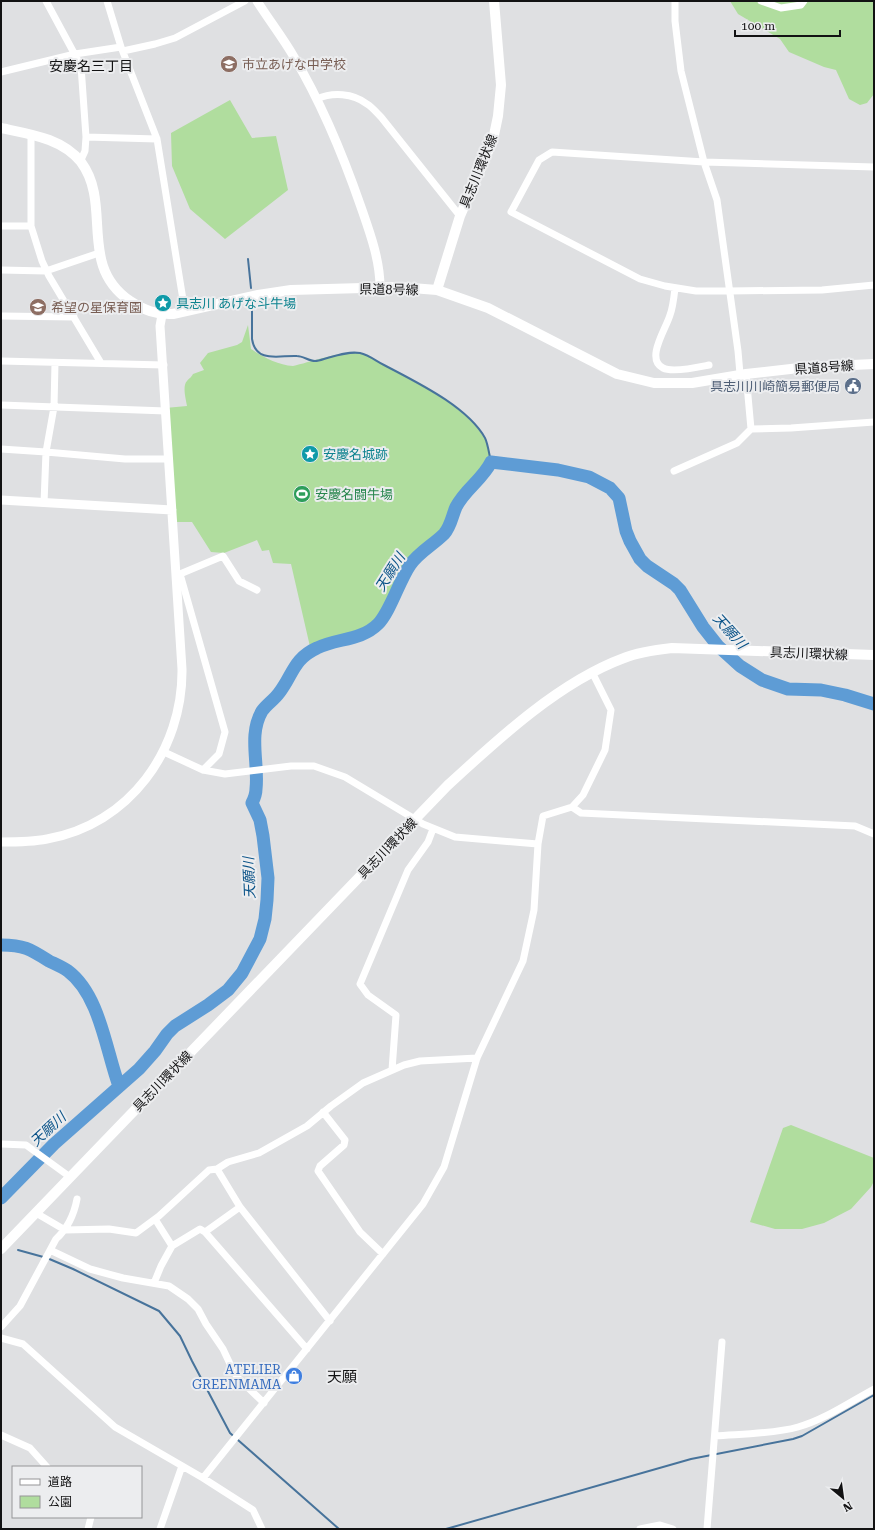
<svg xmlns="http://www.w3.org/2000/svg" width="875" height="1530" font-family="'Roboto Serif','Noto Sans JP',serif">
  <style>
    .green { fill: #b0dd9e }
    .lines { fill: none; stroke-linecap: round; stroke-linejoin: round }
    .stream { stroke: #47739b; stroke-width: 2 }
    .river { stroke: #5e9cd5; stroke-width: 13 }
    .minor { stroke: #fff; stroke-width: 7 }
    .tertiary { stroke: #fff; stroke-width: 9 }
    .secondary { stroke: #fff; stroke-width: 10 }
    .labels { text-anchor: middle; stroke-width: 4; stroke-linejoin: round; paint-order: stroke }
    .education-label { font-size: 13px; fill: #785e54; stroke: #ecedef; text-anchor: start }
    .street-label { font-size: 13px; fill: #121213; stroke: #ecedef }
    .culture-label { font-size: 13px; fill: #0d838f; stroke: #ecedef; text-anchor: start }
    .service-label { font-size: 13px; fill: #4e5e75; stroke: #ecedef; text-anchor: end }
    .leisure-label { font-size: 13px; fill: #27864d; stroke: #ecedef; text-anchor: start }
    .shop-label { font-size: 13px; fill: #366cbe; stroke: #ecedef; text-anchor: end }
    .neighbourhood-label { font-size: 14px; fill: #121213; stroke: #ecedef }
    .water-label { font-size: 14px; font-style: italic; fill: #0a5388; stroke: #ecedef }
    .quarter-label { font-size: 15px; fill: #121213; stroke: #ecedef }
  </style>
  <rect width="100%" height="100%" fill="#dfe0e2"/>
  <!-- green -->
  <path class="green" d="M730,1H874V94L867,103L860,105L849,99L836,70L824,67L789,52L780,39L738,14Z
    M230,100L252,138L276,136L288,190L225,239L190,209L172,166L171,133Z
    M248,325L251,349C263,357 278,365 293,366C311,362 341,351 358,353C370,354 382,365 393,370C425,388 490,418 491,461C491,470 463,496 457,506C452,515 452,524 444,533C441,538 435,541 431,545C421,553 411,562 404,574C396,588 390,613 378,624C358,641 333,639 311,651L291,564L273,563L269,550L262,551L257,540L224,553L211,552L192,522H174L165,408L187,406C186,400 182,386 187,381C189,378 191,378 193,374L204,370L200,363L208,353L237,345L242,342Z
    M791,1125L874,1158V1181L871,1187L851,1209L824,1223L802,1229H775L750,1222L783,1128Z"/>
  <g class="lines">
    <!-- stream -->
    <path class="stream" d="M248,259L251,288
      M252,305V339C256,364 280,355 297,356C303,356 309,361 315,361C317,361 321,360 324,359C335,356 348,351 360,353C369,355 376,361 384,365C416,382 467,406 485,438C488,444 489,454 491,462
      M18,1250L47,1258L73,1269L159,1311L180,1336L192,1361L230,1433L339,1529
      M446,1529L691,1459L793,1439L802,1436L874,1395"/>
    <!-- river -->
    <path class="river" d="M1,945C24,945 30,949 49,961C55,964 62,967 68,971C100,995 106,1051 119,1086
      M1,1198L54,1144L139,1069L155,1051L167,1034L175,1026L208,1005L228,990L242,973L260,939L265,919L267,900L268,878L263,836L260,820L252,803C254,799 256,793 256,789C259,763 248,735 262,711C267,704 274,700 279,693C293,675 293,659 317,648C337,638 361,641 378,624C390,612 399,581 410,565C419,552 433,545 444,534C451,526 452,516 456,507C465,489 483,479 491,462L558,470L589,477L610,488L619,498L626,531L630,541L640,559L647,566L674,584L680,590L703,627L718,646L740,666L762,680L788,689L821,690L845,695L874,704"/>
    <!-- minor -->
    <path class="minor" d="M46,1L81,66L86,137L85,151L80,162
      M107,1L121,47L157,139L185,312
      M675,1V21L681,71L704,162L717,200L738,351L740,374
      M761,1L781,8L801,5L804,1
      M123,51L155,44L175,38L245,1
      M1,72L75,54L121,47
      M317,99C332,92 353,93 367,104C372,107 377,113 381,117L460,216
      M31,135V226L42,261L49,276L101,363
      M86,137L157,139
      M874,167L704,162L552,152L539,160L511,212L640,279L665,286L696,291H729L822,290L874,285
      M1,226H31
      M1,270L46,271L99,253
      M675,288C674,297 673,307 670,315C666,329 645,359 663,368C673,373 699,367 709,365
      M1,316L74,317
      M1,361L164,365
      M746,374L751,429
      M1,405L166,411
      M1,449L46,452L125,459H169
      M674,471L737,443L751,429L791,428L874,422
      M44,503L46,452L54,407L55,363
      M176,574H180L225,732L219,754L203,770
      M180,574L223,556L239,581L257,590
      M164,752L203,770L225,774L291,766H314L345,777L423,824L455,837L538,844
      M572,807L581,813L855,826L874,834
      M392,1070L396,1015L368,995L360,984L408,870L428,842L433,829
      M323,1112L345,1140L344,1145L320,1166L318,1171L360,1232L383,1254
      M1,1144L26,1145L70,1177
      M217,1169L240,1207L330,1321
      M36,1213L65,1230L109,1229L136,1233L159,1216L209,1170L217,1169L228,1162L259,1153L307,1126L331,1106L363,1083L404,1065L420,1061L477,1058
      M205,1232L240,1207
      M172,1246L200,1229L205,1232L307,1349
      M50,1250L90,1269L123,1278L169,1286L188,1299L198,1309L206,1324L223,1349L231,1366L237,1377L264,1403
      M154,1283L161,1266L172,1246L155,1219
      M1,1327L20,1306L56,1239C68,1228 74,1215 77,1199
      M1,1338L23,1344L115,1427L203,1478L253,1510L262,1529
      M1,1435L30,1448L47,1467
      M715,1436C740,1434 774,1434 798,1427C824,1420 850,1402 874,1389
      M203,1478L423,1204L444,1167L477,1058L523,961L534,910L538,844L543,816L572,807L583,795L605,750L611,710L592,672
      M88,1529L91,1517
      M160,1529L182,1466
      M640,1529L660,1525L673,1529
      M707,1529L722,1342"/>
    <!-- tertiary -->
    <path class="tertiary" d="M257,1C269,20 283,38 294,57C322,104 343,155 361,207C370,233 380,260 380,287
      M1,500L172,510
      M1,842C16,842 32,842 47,839C129,825 183,750 182,669L160,326L162,315"/>
    <!-- secondary -->
    <path class="secondary" d="M1,128C29,134 62,138 81,162C113,205 77,265 130,301C144,310 156,315 173,314L258,295L291,290L399,287L437,290L488,308L617,374L654,383H692L746,374L808,367L874,364
      M437,290L460,216L493,140L498,116L501,85L494,1
      M1,1249L447,786C498,739 559,682 624,658C639,652 655,650 672,648L874,655"/>
  </g>
  <!-- icons -->
  <defs>
    <symbol id="school-disc" viewBox="-11 -11 22 22"><circle r="9.5" fill="#8d6e63" stroke="#ecedef"/><path d="M0-5L7-2L0 1L-7-2ZM-4 1L0 2.5L4 1V4Q0 6-4 4Z" fill="#fff"/></symbol>
    <symbol id="sight-disc" viewBox="-11 -11 22 22"><circle r="9.5" fill="#0f9aa8" stroke="#ecedef"/><path d="M0-6L1.8-2.2L6-1.7L2.9 1.2L3.7 5.4L0 3.3L-3.7 5.4L-2.9 1.2L-6-1.7L-1.8-2.2Z" fill="#fff"/></symbol>
    <symbol id="civic-disc" viewBox="-11 -11 22 22"><circle r="9.5" fill="#5c6f8a" stroke="#ecedef"/><path d="M-.6-6.5H3V-4.5H.6V-3L4-1V1h2V6H-6V1h2V-1L-.6-3ZM-1.2 2.5V6h2.4V2.5Z" fill="#fff"/></symbol>
    <symbol id="stadium-disc" viewBox="-11 -11 22 22"><circle r="9.5" fill="#2e9e5b" stroke="#ecedef"/><path d="M0-5a6.5 5 0 1 0 0 10a6.5 5 0 1 0 0-10ZM-3.5-1.8h7v3.6h-7Z" fill="#fff"/></symbol>
    <symbol id="shop-disc" viewBox="-11 -11 22 22"><circle r="9.5" fill="#3f7fe0" stroke="#ecedef"/><path d="M-5-2.5h2.3a2.7 3.5 0 0 1 5.4 0H5L5.5 6h-11ZM-1.5-2.5h3a1.5 2.3 0 0 0-3 0Z" fill="#fff"/></symbol>
  </defs>
  <g fill-rule="evenodd">
    <use href="#school-disc" x="219" y="54" width="20" height="20"/>
    <use href="#sight-disc" x="153" y="293" width="20" height="20"/>
    <use href="#school-disc" x="28" y="297" width="20" height="20"/>
    <use href="#civic-disc" x="843" y="376" width="20" height="20"/>
    <use href="#sight-disc" x="300" y="444" width="20" height="20"/>
    <use href="#stadium-disc" x="292" y="484" width="20" height="20"/>
    <use href="#shop-disc" x="284" y="1366" width="20" height="20"/>
  </g>
  <g class="labels">
    <!-- education labels -->
    <g class="education-label">
      <text x="242" y="69">市立あげな中学校</text>
      <text x="51" y="312">希望の星保育園</text>
    </g>
    <!-- street labels -->
    <g class="street-label">
      <text transform="translate(478 171) rotate(-68)" y="5">具志川環状線</text>
      <text transform="translate(389 289) rotate(1)" y="5">県道8号線</text>
      <text transform="translate(824 367) rotate(-4)" y="5">県道8号線</text>
      <text transform="translate(809 653) rotate(2)" y="5">具志川環状線</text>
      <text transform="translate(387 848) rotate(-46)" y="5">具志川環状線</text>
      <text transform="translate(162 1081) rotate(-46)" y="5">具志川環状線</text>
    </g>
    <!-- culture labels -->
    <g class="culture-label">
      <text x="176" y="308">具志川 あげな斗牛場</text>
      <text x="323" y="459">安慶名城跡</text>
    </g>
    <!-- service labels -->
    <g class="service-label">
      <text x="840" y="391">具志川川崎簡易郵便局</text>
    </g>
    <!-- leisure labels -->
    <g class="leisure-label">
      <text x="315" y="499">安慶名闘牛場</text>
    </g>
    <!-- shop labels -->
    <g class="shop-label">
      <text x="281" y="1374">ATELIER<tspan x="281" dy="15">GREENMAMA</tspan></text>
    </g>
    <!-- neighbourhood labels -->
    <g class="neighbourhood-label">
      <text x="91" y="71">安慶名三丁目</text>
    </g>
    <!-- water labels -->
    <g class="water-label">
      <text transform="translate(390 572) rotate(-58)" y="5">天願川</text>
      <text transform="translate(730 631) rotate(48)" y="5">天願川</text>
      <text transform="translate(249 878) rotate(-92)" y="5">天願川</text>
      <text transform="translate(48 1129) rotate(-43)" y="5">天願川</text>
    </g>
    <!-- quarter labels -->
    <g class="quarter-label">
      <text x="342" y="1382">天願</text>
    </g>
  </g>
  <!-- border -->
  <rect width="875" height="1530" fill="none" stroke="#121213" stroke-width="4"/>
  <!-- legend -->
  <rect x="12" y="1466" width="130" height="52" fill="#ecedef" stroke="#959597"/>
  <rect x="20" y="1479" width="20" height="6" fill="#ffffff" stroke="#959597"/>
  <text x="48" y="1486" font-size="12" fill="#121213">道路</text>
  <rect x="20" y="1496" width="20" height="12" fill="#b0dd9e" stroke="#959597"/>
  <text x="48" y="1506" font-size="12" fill="#121213">公園</text>
  <!-- north arrow -->
  <g transform="translate(843 1498) rotate(151)" stroke="#ecedef" stroke-width="3" paint-order="stroke">
  <path d="M0-3L7 15L0 10L-7 15Z" fill="#121213"/>
  <text y="-6" font-size="11" font-weight="bold" text-anchor="middle" fill="#121213">N</text>
  </g>
  <!-- scale -->
  <path d="M735 30v6h105v-6" fill="none" stroke="#121213" stroke-width="2"/>
  <text x="741" y="30" font-size="12" fill="#121213" stroke="#ecedef" stroke-width="3" paint-order="stroke">100 m</text>
</svg>
